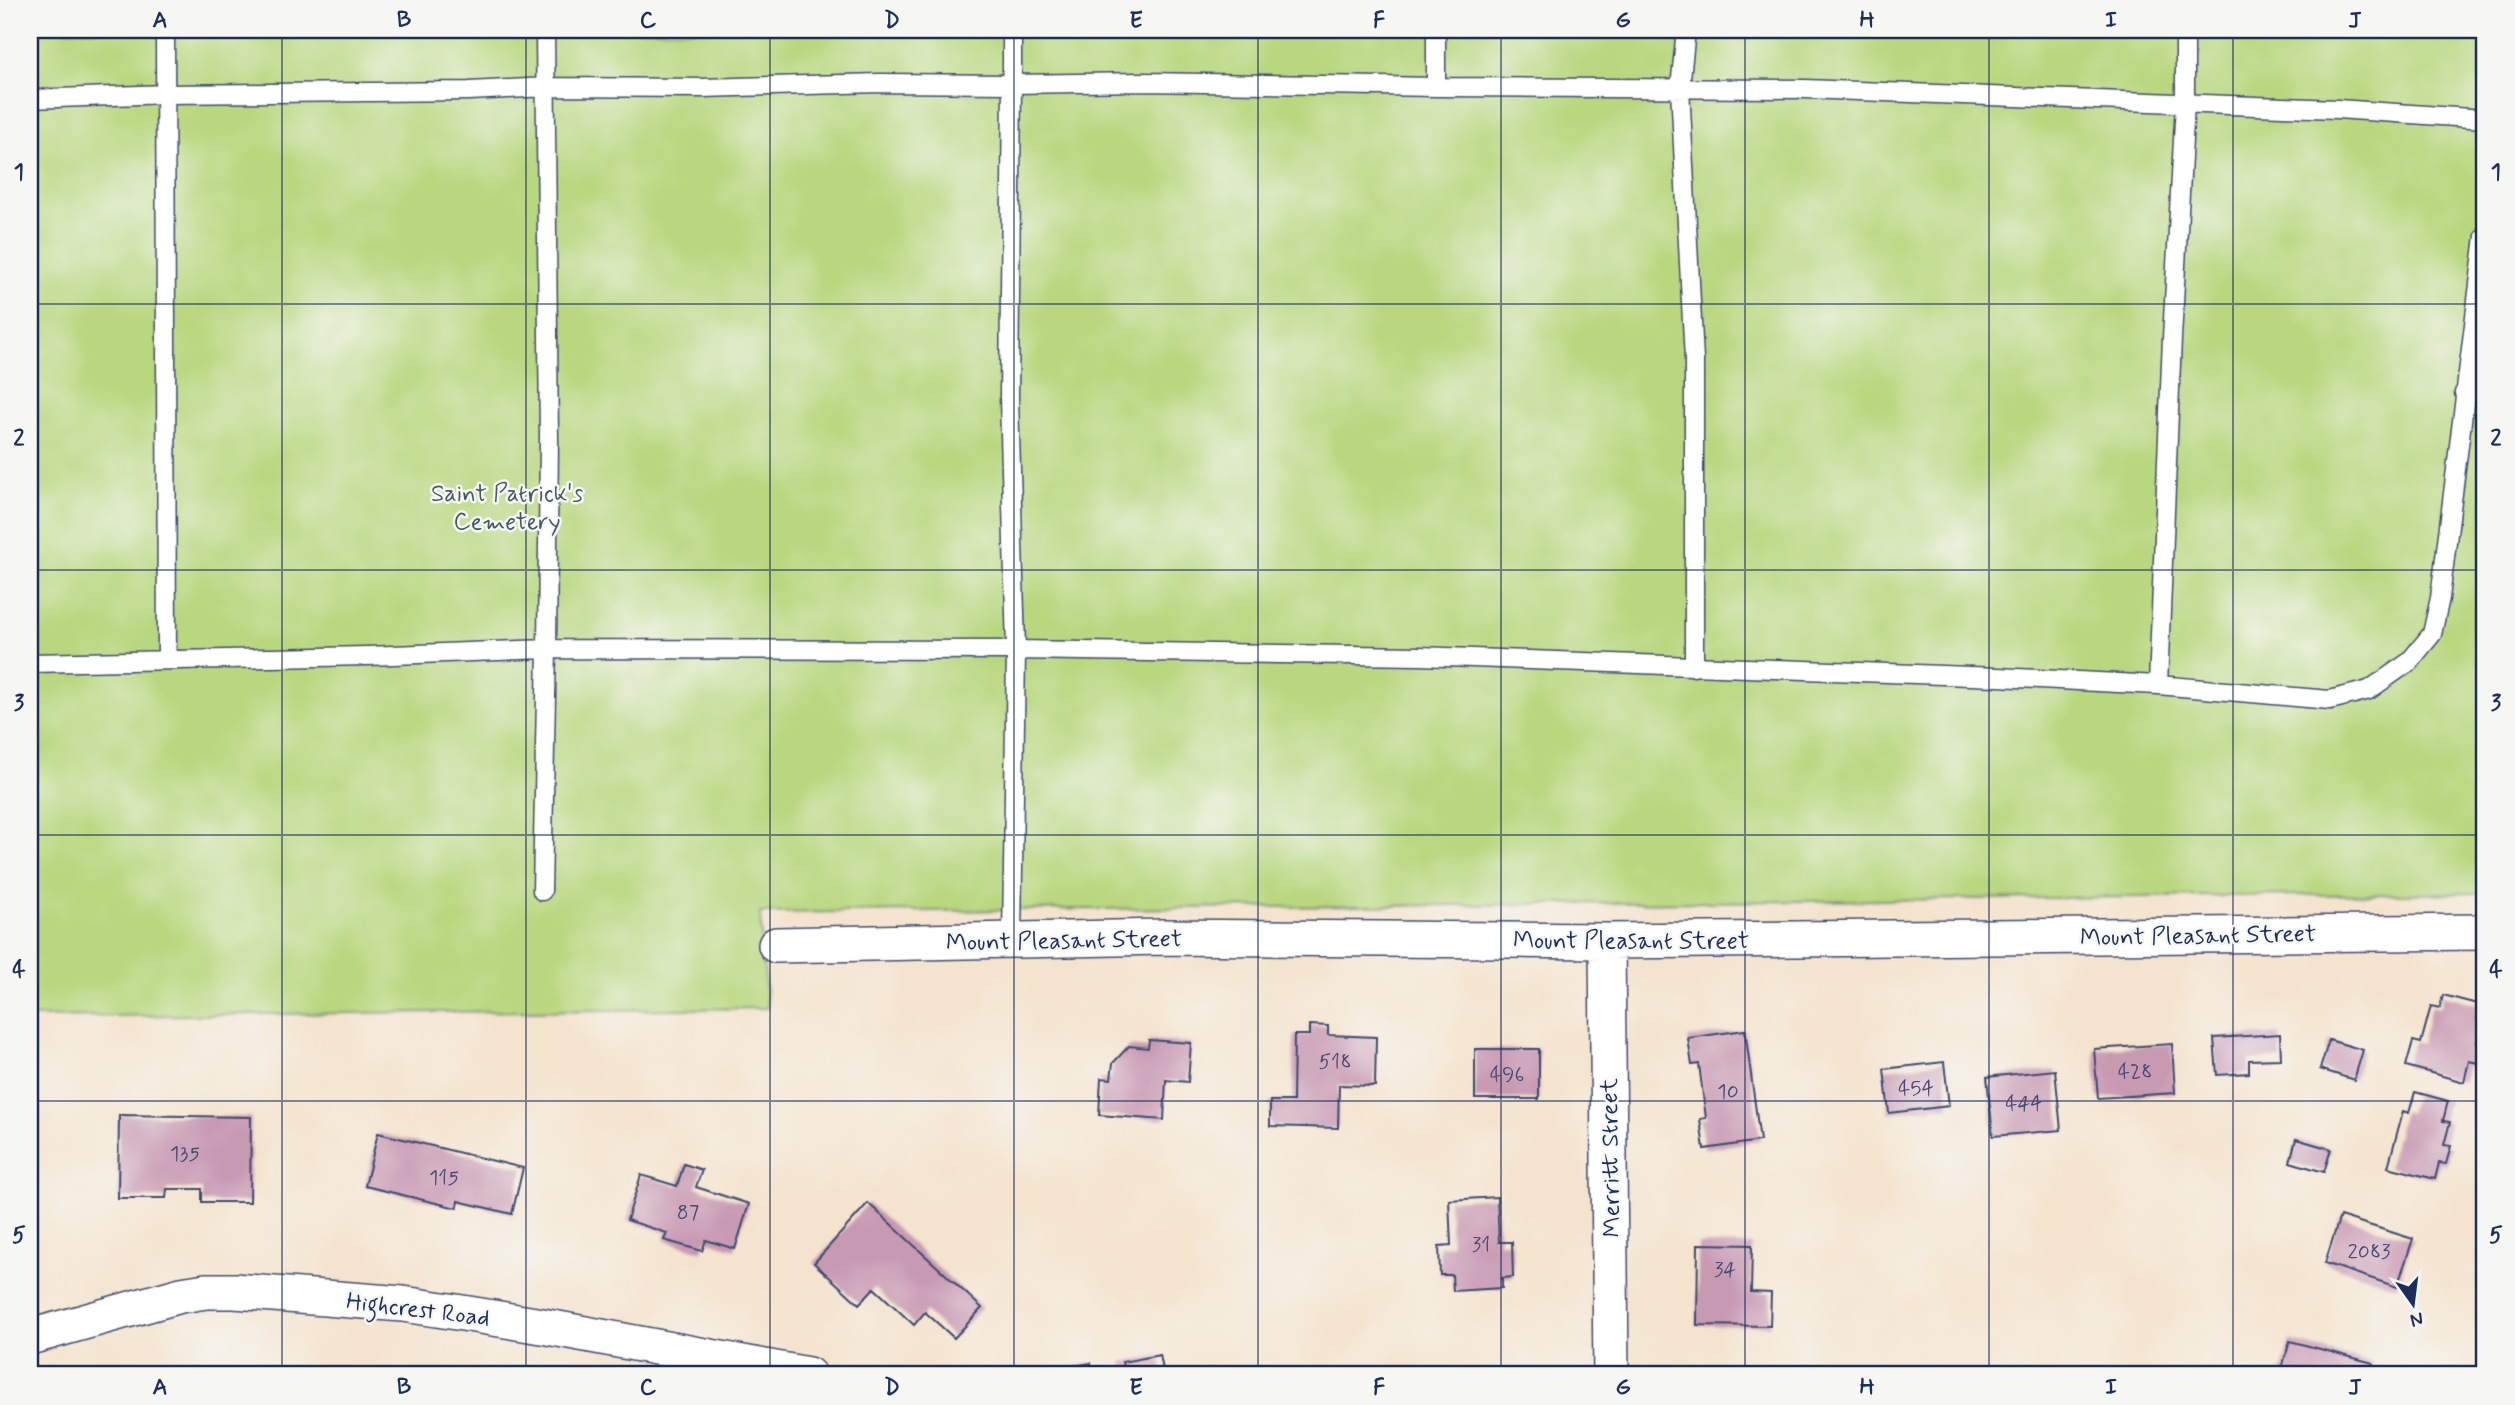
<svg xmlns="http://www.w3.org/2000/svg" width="2515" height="1405" font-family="Mynerve,sans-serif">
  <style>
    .green { fill: #b8d77e; stroke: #6a836e; stroke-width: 2 }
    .building { fill: #c89ab2 }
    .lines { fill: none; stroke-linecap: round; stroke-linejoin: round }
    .lane-casing { stroke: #3c4a6f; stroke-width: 21 }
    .street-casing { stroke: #3c4a6f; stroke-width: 38 }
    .lane { stroke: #fff; stroke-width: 18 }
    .street { stroke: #fff; stroke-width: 35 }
    .grid { fill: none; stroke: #1b2f5e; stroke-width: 2; stroke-opacity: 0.55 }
    .labels { text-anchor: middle; stroke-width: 5; stroke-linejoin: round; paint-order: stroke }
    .number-label { font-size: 21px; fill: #464a73 }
    .park-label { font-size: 24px; fill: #425966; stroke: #f6f6f2 }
    .street-label { font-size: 24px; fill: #1b2f5e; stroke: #f6f6f2 }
    .neatline { fill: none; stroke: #1b2f5e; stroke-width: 2.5 }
    .grid-label { font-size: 23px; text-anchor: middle; font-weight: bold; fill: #1b2f5e }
  </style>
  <rect width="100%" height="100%" fill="#f6f6f2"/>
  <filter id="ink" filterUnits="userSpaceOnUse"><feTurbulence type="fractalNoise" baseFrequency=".0143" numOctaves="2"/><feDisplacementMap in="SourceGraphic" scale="14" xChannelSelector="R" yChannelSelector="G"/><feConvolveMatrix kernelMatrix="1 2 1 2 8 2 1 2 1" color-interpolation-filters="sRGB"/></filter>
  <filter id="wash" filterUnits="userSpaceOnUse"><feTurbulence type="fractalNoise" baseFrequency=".00686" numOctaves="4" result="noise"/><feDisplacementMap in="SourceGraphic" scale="28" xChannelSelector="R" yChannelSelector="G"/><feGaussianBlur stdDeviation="1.57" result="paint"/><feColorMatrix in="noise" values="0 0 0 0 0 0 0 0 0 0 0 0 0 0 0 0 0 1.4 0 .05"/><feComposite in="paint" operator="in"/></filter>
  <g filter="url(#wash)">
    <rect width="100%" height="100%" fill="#f4e3cd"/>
    <!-- green -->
    <path class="green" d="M30,30H2485V893L760,913L767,1008L30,1017Z"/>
    <g id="blocks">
      <!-- building -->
      <path class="building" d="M2443,995L2481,1005L2477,1019L2483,1021L2477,1042L2483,1043L2478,1063L2469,1061L2464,1082L2406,1066L2413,1041L2421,1043L2431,1006L2440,1008Z
        M1309,1025L1328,1026V1035L1376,1037L1375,1086L1339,1085L1338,1128L1270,1126V1101H1293L1294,1035H1309Z
        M1745,1030L1760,1141L1704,1149L1700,1119L1706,1118L1699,1064L1692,1065L1688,1038Z
        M2280,1034L2281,1059L2249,1060V1073L2217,1075L2214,1038Z
        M1149,1040L1191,1043L1188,1082L1166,1080L1164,1120L1099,1115L1101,1078L1111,1079L1113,1063L1129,1046L1148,1048Z
        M2329,1040L2363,1050L2354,1080L2320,1069Z
        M2172,1044L2175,1093L2098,1098L2094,1049Z
        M1475,1049H1539V1099H1475Z
        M1944,1062L1949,1106L1889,1113L1884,1069Z
        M2055,1070L2061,1130L1993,1136L1987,1077Z
        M2415,1092L2448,1101L2443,1121L2450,1122L2444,1145L2451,1146L2446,1164L2439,1163L2435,1179L2388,1167L2403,1111L2409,1113Z
        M119,1115L251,1117L250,1202H202V1189H167L166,1198H118Z
        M378,1133L523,1168L512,1214L458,1201L457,1208L365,1186Z
        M2296,1139L2331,1149L2324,1172L2290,1162Z
        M684,1164L702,1170L696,1187L749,1204L735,1249L706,1240L702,1251L664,1240L667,1233L627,1220L641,1175L677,1186Z
        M1497,1197L1499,1242H1512L1513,1277L1502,1278V1288L1453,1291L1452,1275H1440L1439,1246L1451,1245L1449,1200Z
        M868,1203L982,1308L954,1338L925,1312L914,1325L874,1288L859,1304L814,1263Z
        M2340,1216L2413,1239L2397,1287L2325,1263Z
        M1698,1244L1752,1245L1751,1292L1771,1293L1770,1326L1697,1325Z
        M2290,1341L2373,1363L2370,1375H2280Z
        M1160,1355L1164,1375H1125L1122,1362Z
        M1091,1363L1093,1375H1059L1058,1369Z"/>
    </g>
  </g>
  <g filter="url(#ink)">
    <use href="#blocks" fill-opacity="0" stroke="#3c4a6f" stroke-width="2"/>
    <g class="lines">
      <defs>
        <path id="lane" d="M165,30L167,660
          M1686,30L1680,88L1694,360V667
          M1436,87V30
          M30,99L167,94L469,91L547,87L702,88L880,83L1012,84V30
          M2485,119L2337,109L1805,89L1436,87L1143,82L1012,84L1009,397L1016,650L1419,656L1998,677L2158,685L2330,700L2369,690L2409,662L2432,634L2440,598L2485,236
          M2464,393L2485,394
          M30,663L367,656L547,649L549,439L545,30
          M2158,685L2172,338L2185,103V30
          M542,891L547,649L1016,650L1012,940"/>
        <path id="street" d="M1607,941L1611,1375
          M776,945L1163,937L1607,941L2485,932
          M30,1337L181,1295L206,1291H234L403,1304L450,1311L542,1326L808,1375"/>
      </defs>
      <!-- lane casing -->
      <use href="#lane" class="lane-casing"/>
      <!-- street casing -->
      <use href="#street" class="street-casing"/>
      <!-- lane -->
      <use href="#lane" class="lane"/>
      <!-- street -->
      <use href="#street" class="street"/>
    </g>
  </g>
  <!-- grid -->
  <path class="grid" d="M282,30V1375M526,30V1375M770,30V1375M1014,30V1375M1258,30V1375M1501,30V1375M1745,30V1375M1989,30V1375M2233,30V1375M30,304H2485M30,570H2485M30,835H2485M30,1101H2485"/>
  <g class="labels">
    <!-- number labels -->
    <g class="number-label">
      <text x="1335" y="1068">518</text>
      <text x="2135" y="1078">428</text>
      <text x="1507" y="1081">496</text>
      <text x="1916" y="1095">454</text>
      <text x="1728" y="1098">10</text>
      <text x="2024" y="1110">444</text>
      <text x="185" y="1160">135</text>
      <text x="444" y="1184">115</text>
      <text x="688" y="1219">87</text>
      <text x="1481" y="1251">31</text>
      <text x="2369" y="1258">2083</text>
      <text x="1725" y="1276">34</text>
    </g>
    <!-- park labels -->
    <g class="park-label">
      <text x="507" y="501">Saint Patrick's<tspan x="507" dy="28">Cemetery</tspan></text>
    </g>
    <!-- street labels -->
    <g class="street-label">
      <text transform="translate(2198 935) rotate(-1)" y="8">Mount Pleasant Street</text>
      <text transform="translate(1064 940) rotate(-1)" y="8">Mount Pleasant Street</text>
      <text x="1631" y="948">Mount Pleasant Street</text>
      <text transform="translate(1610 1158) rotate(-91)" y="8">Merritt Street</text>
      <text transform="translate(418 1309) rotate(7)" y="8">Highcrest Road</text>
    </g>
  </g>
  <!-- margin -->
  <rect width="2515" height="1405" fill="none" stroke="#f6f6f2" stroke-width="77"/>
  <!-- north arrow -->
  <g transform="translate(2413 1304) rotate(166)" stroke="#f6f6f2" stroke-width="5" paint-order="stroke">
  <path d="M0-5L12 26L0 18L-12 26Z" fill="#1b2f5e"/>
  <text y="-10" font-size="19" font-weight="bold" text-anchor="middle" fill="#1b2f5e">N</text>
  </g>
  <rect x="38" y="38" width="2438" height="1328" class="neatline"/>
  <g class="grid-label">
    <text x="160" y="27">A</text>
    <text x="404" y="27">B</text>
    <text x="648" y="27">C</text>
    <text x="892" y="27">D</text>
    <text x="1136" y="27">E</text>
    <text x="1379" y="27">F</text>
    <text x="1623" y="27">G</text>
    <text x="1867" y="27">H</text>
    <text x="2111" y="27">I</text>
    <text x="2355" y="27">J</text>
    <text x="19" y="179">1</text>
    <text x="2496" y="179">1</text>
    <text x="19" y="445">2</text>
    <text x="2496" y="445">2</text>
    <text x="19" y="710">3</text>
    <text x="2496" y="710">3</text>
    <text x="19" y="976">4</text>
    <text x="2496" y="976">4</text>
    <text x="19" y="1242">5</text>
    <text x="2496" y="1242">5</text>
    <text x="160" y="1394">A</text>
    <text x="404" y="1394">B</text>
    <text x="648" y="1394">C</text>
    <text x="892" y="1394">D</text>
    <text x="1136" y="1394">E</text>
    <text x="1379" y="1394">F</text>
    <text x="1623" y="1394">G</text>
    <text x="1867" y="1394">H</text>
    <text x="2111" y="1394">I</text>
    <text x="2355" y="1394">J</text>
  </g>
</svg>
